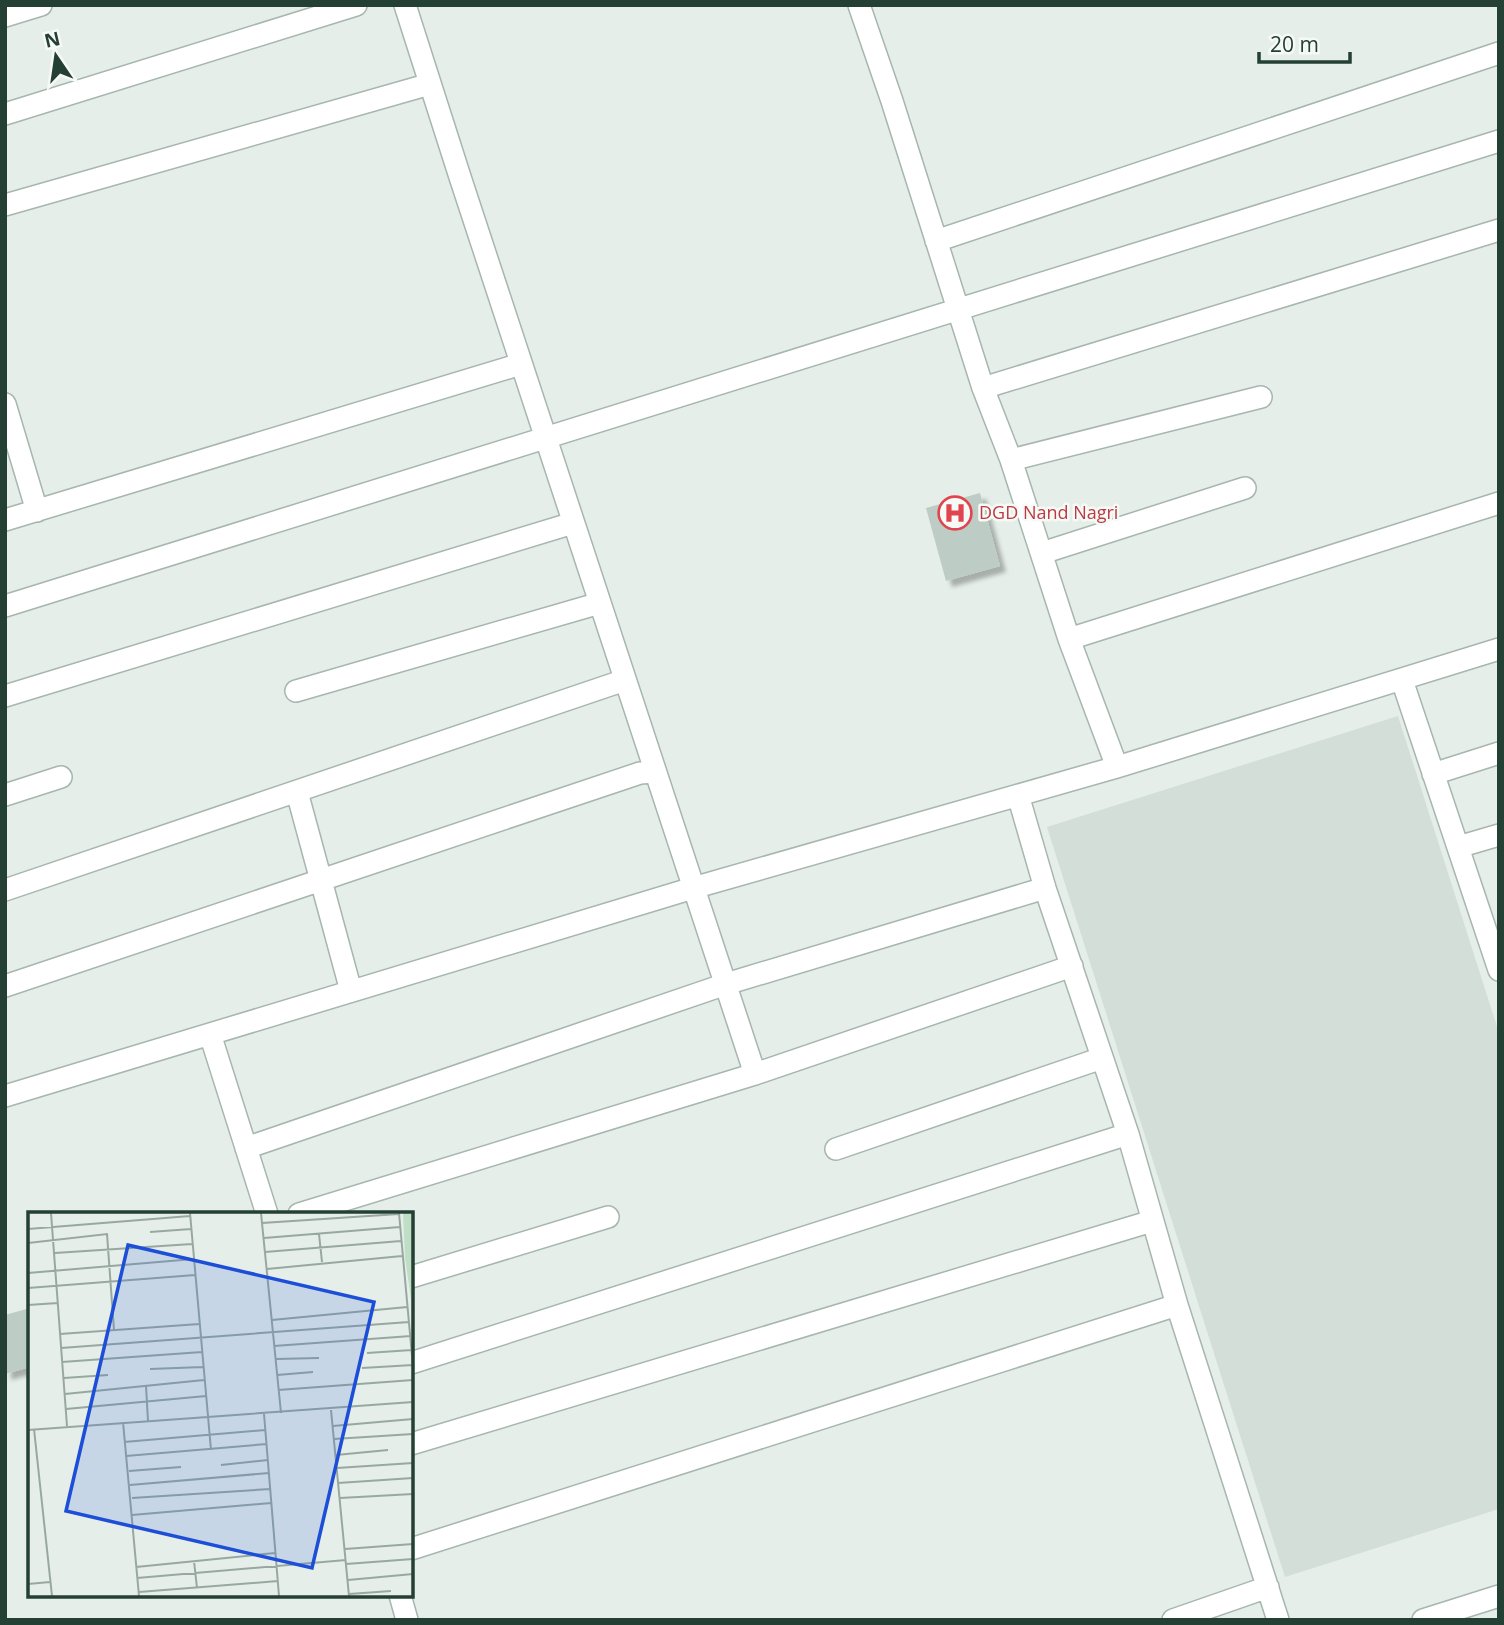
<svg xmlns="http://www.w3.org/2000/svg" width="1504" height="1625" viewBox="0 0 1504 1625" font-family="'Open Sans',sans-serif">
	<defs>
		<filter id="shadow"><feDropShadow dx="6" dy="6" stdDeviation="2" flood-color="#0004"/></filter>
	</defs>
	<rect width="100%" height="100%" fill="#e5eee9"/>
	<path fill="#d3ded8" d="M1398,716L1499,1033V1509L1285,1577L1047,827Z"/>
	<path fill="#bdccc4" filter="url(#shadow)" d="M980,493L1000,566L946,581L926,508Z
		M30,1308V1367L5,1374V1315Z"/>
	<g fill="none" stroke-linecap="round" stroke-linejoin="round">
		<defs>
			<path id="street" d="M405,5L460,177L755,1074
				M859,5L892,101L983,388L1011,460L1069,639L1117,767
				M5,16L41,5
				M5,114L356,5
				M5,205L430,84
				M936,241L1499,53
				M983,388L1499,230
				M5,404L37,511
				M1011,460L1261,397
				M5,520L521,364
				M1042,553L1245,488
				M5,606L1499,141
				M1069,639L1499,503
				M1402,680L1499,970
				M296,691L600,603
				M5,696L573,523
				M1433,774L1499,753
				M297,792L351,991
				M5,795L61,777
				M1018,795L1045,888L1128,1134L1177,1305L1278,1620
				M1458,847L1499,835
				M5,890L625,680
				M5,986L640,773L655,772
				M210,1034L267,1214
				M5,1096L693,888L1117,767L1499,649
				M246,1148L726,984L1045,888
				M836,1149L1102,1058
				M299,1214L755,1074L1072,966
				M411,1277L608,1217
				M411,1363L1128,1134
				M411,1444L1152,1221
				M411,1549L1177,1305
				M400,1595L407,1620
				M1173,1620L1268,1587
				M1423,1620L1499,1596"/>
		</defs>
		<use href="#street" stroke="#a7b6af" stroke-width="24"/>
		<use href="#street" stroke="#fff" stroke-width="21"/>
	</g>
	<defs>
		<symbol id="hospital-ring" viewBox="-11 -11 22 22"><circle r="9.5" fill="#f6faf7" stroke="#e0444e" stroke-width="1.5"/><path d="M-5-5h3v3.5h4V-5h3V5h-3V1.5h-4V5h-3Z" fill="#e0444e"/></symbol>
	</defs>
	<g fill-rule="evenodd">
		<use href="#hospital-ring" x="936" y="494" width="38" height="38"/>
	</g>
	<g text-anchor="middle" stroke-width="5" stroke-linejoin="round" paint-order="stroke">
		<g font-size="18" fill="#be3a42" stroke="#f6faf7" text-anchor="start">
			<text x="979" y="519">DGD Nand Nagri</text>
		</g>
	</g>
	<g transform="translate(28 1212)">
		<rect width="385" height="385" fill="#e5eee9"/>
		<path d="M375,1H385L383,87L377,45Z" fill="#bfdec3"/>
		<path fill="none" stroke="#98a8a1" stroke-width="2" d="M23,1L39,214M162,1L183,238M233,1L253,201M371,1L385,155M234,11L371,2M0,17L162,4M122,20L163,17M291,22L294,50M236,26L372,15M0,31L79,22L86,118M237,40L373,29M27,41L164,32M239,57L374,44M0,61L166,47M0,76L167,63M0,93L30,91M244,108L379,95M32,122L171,112M246,134L383,124M33,136L381,110M339,141L384,138M248,147L291,146M34,150L174,140M334,156L385,153M122,157L175,155M249,163L285,160M36,166L80,163M118,174L120,209M250,178L385,168M37,182L176,168M38,197L178,184M303,198L321,384M236,202L251,384M95,210L111,384M305,214L385,207M6,217L24,384M0,218L385,190M306,227L385,222M96,230L237,218M308,243L360,238M98,244L239,232M193,253L240,248M309,256L385,251M101,259L153,255M310,271L385,266M102,273L241,261M104,286L242,277M312,286L385,282M104,303L243,291M317,337L385,332M166,349L169,376M318,352L385,347M108,355L247,341M109,366L318,348M320,368L385,362M0,372L22,370M111,380L250,369M321,382L363,379"/>
		<path fill="#1d4ed8" fill-opacity="0.15" stroke="#1d4ed8" stroke-width="3.5" d="M100,33L346,90L284,356L38,299Z"/>
		<rect width="385" height="385" fill="none" stroke="#244034" stroke-width="3.5"/>
	</g>
	<rect width="1504" height="1625" fill="none" stroke="#244034" stroke-width="14"/>
	<g transform="translate(56 56) rotate(347)" stroke="#f6faf7" stroke-width="5" paint-order="stroke">
	<path d="M0-5L12 26L0 18L-12 26Z" fill="#244034"/>
	<text y="-10" font-size="19" font-weight="bold" text-anchor="middle" fill="#244034">N</text>
	</g>
	<path d="M1259 52v10h91v-10" fill="none" stroke="#244034" stroke-width="3.5"/>
	<text x="1270" y="52" font-size="21" fill="#244034" stroke="#f6faf7" stroke-width="5" paint-order="stroke">20 m</text>
</svg>
